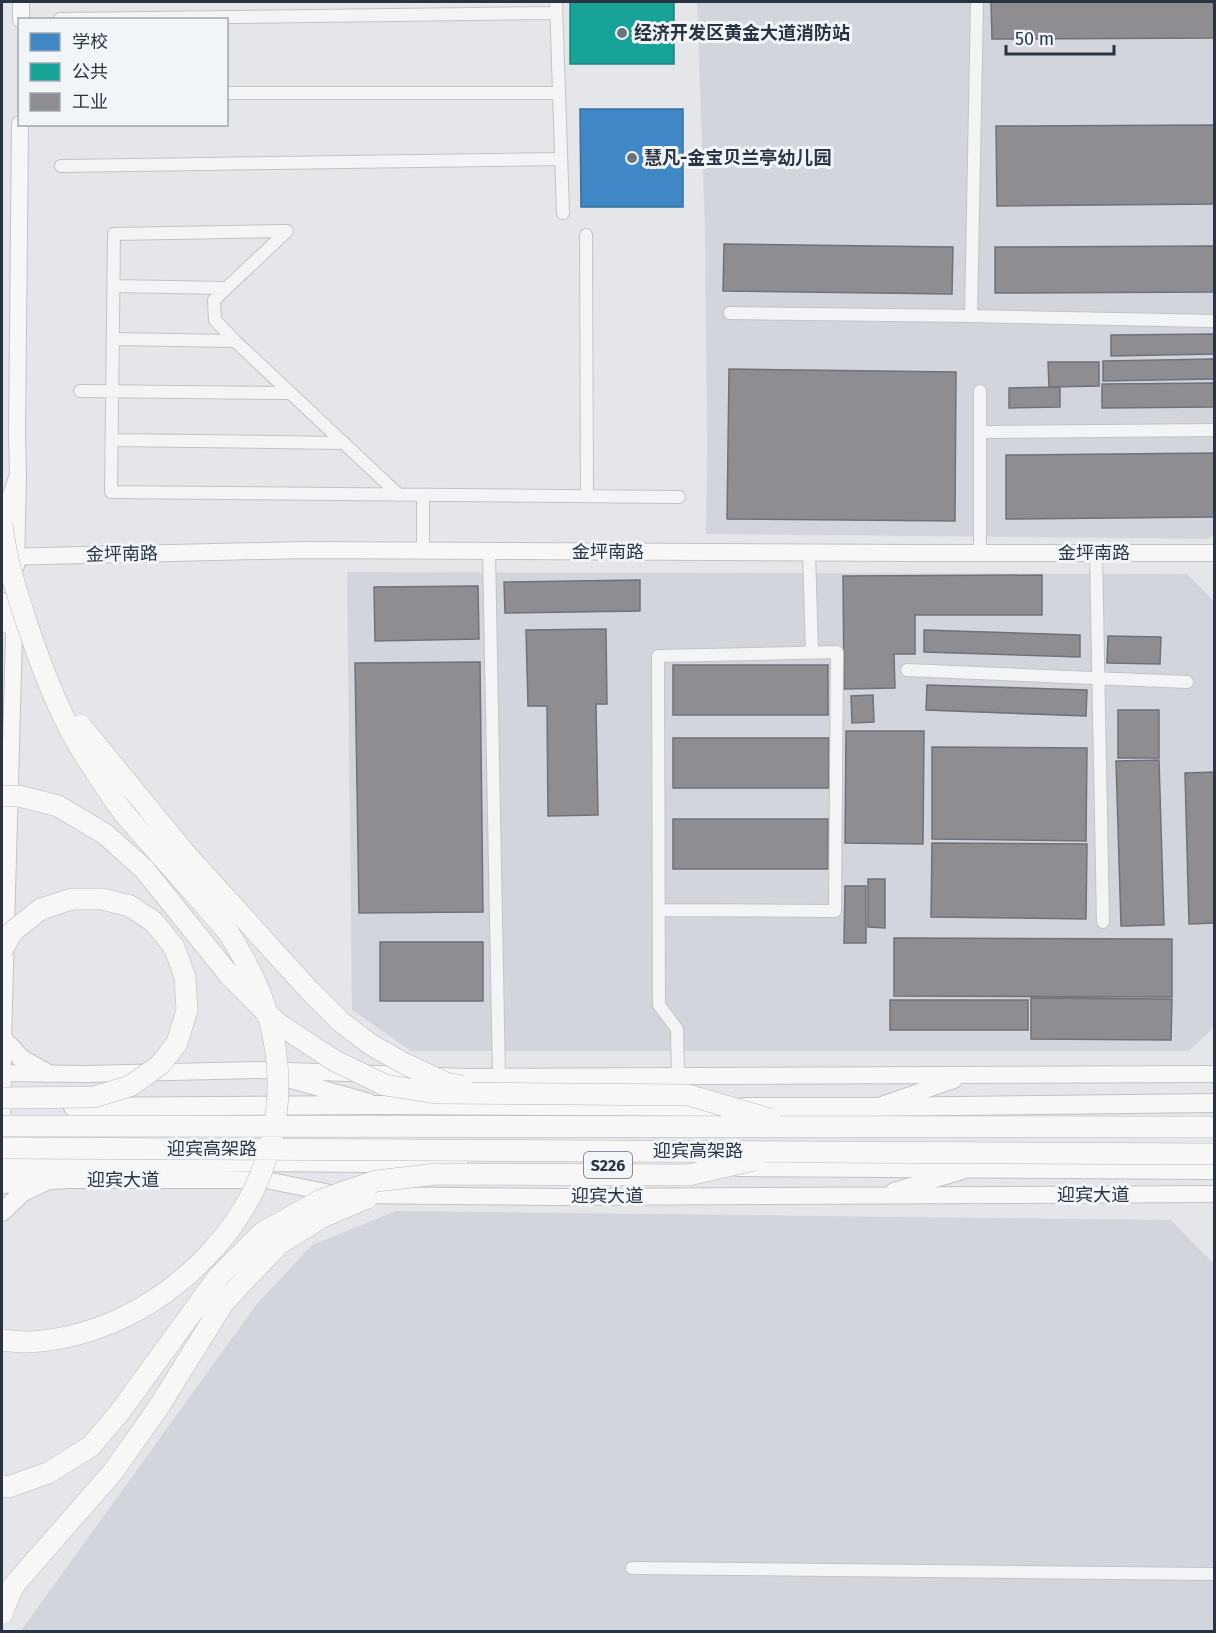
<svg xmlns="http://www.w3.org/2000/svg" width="1216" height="1633" viewBox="0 0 1216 1633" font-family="'Fira Sans','Noto Sans SC',sans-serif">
	<rect width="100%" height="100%" fill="#e4e6e9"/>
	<path fill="#d2d6dc" d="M697,2H1214V535L1207,539L706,534L707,445L705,227Z
		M347,572L1187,574L1214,601V1027L1189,1051H411L352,1010Z
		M396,1211L1171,1220L1214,1264V1631L20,1632L256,1305L312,1245Z"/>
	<path fill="#3f88c5" stroke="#386f9e" stroke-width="1.5" d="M580,109H683V207H581Z"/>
	<path fill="#17a398" stroke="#1c827e" stroke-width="1.5" d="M570,2H674V64H570Z"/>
	<path fill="#8d8d92" stroke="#6f727a" stroke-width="1.5" d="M991,2H1214V38L992,39Z
		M1214,125V204L997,206L996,126Z
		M724,244L953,247L952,294L723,291Z
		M1214,246V292L995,293V247Z
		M1214,334V354L1111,356V335Z
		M1214,359V379L1103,381V361Z
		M1048,362H1099V386L1049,387Z
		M729,369L956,372L955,521L727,519Z
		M1214,383V407L1102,408V384Z
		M1060,387V407L1009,408V388Z
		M1214,453V517L1006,519V455Z
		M1042,575V615H915V654H894L895,688L844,689L843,576Z
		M640,580V611L505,613L504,582Z
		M478,586L479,639L375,641L374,587Z
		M606,629L607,704H596L598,815L548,816L547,706H528L526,630Z
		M924,630L1080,635V657L924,652Z
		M1108,636L1161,637L1160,664L1107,663Z
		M480,662L483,912L359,913L355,663Z
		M673,665H828V715H673Z
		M927,685L1087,690L1086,716L926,710Z
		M873,695L874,722L852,723L851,696Z
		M1118,710H1159V758H1118Z
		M846,731H924L923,844L845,843Z
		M673,738H829V788H673Z
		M932,747L1087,748L1086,841L932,839Z
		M1159,760L1164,925L1121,926L1116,761Z
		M1214,772V923L1189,924L1185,773Z
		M673,819H828V869H673Z
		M932,843L1087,844L1086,919L931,917Z
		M868,879H885V928L868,927Z
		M845,886H866V943H844Z
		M894,938L1172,939V997L894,996Z
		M380,942H483V1001H380Z
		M1031,998L1172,999L1171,1040L1031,1039Z
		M890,1000H1028V1030H890Z"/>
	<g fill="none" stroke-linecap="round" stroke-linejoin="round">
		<defs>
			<path id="street" d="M556,2L563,213
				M60,19L556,13
				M226,93H559
				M61,166L561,159
				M287,231L114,234L111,492L679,497
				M287,231L214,300L215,320L235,341L399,495
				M586,235L587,496
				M114,286L225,288
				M730,313L971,316L1214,321
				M971,316L977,2
				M113,339L235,341
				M80,391L290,393
				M980,391V553
				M980,432L1214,430
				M112,440L344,443
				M423,495V551
				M489,551L499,1077
				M809,553L812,652
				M1096,553L1103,922
				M907,670L1187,682
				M659,910L835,911L837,652L658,656L659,1005L677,1029L678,1076
				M632,1568L1214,1574"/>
			<path id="secondary" d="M21,20V2
				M2,521L18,475L17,434L20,124
				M2,557L303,550L915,553H1214
				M16,566L18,475
				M2,601L9,626
				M2,1073L87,1074L258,1070L468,1077L1214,1074
				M284,1078L369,1102
				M884,1104L954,1080
				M2,1160L3,1040L15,598
				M2,1185L67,1180H266L340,1195L553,1197L1214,1194
				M894,1191L962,1171"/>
			<path id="primary" d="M2,1038L22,1059L47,1073
				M73,1107L379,1105L715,1107
				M742,1107H875L1214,1103
				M738,1167L1214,1170
				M2,1168L271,1162L459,1164
				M2,1212L23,1192L44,1182"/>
		</defs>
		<use href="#street" stroke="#c2c4c7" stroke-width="14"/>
		<use href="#secondary" stroke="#c2c4c7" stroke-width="18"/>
		<use href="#primary" stroke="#bfc3c7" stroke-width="20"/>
		<use href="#street" stroke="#f3f4f6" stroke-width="12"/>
		<use href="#secondary" stroke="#f7f7f7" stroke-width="16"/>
		<use href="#primary" stroke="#f7f7f7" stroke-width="18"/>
		<defs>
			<path id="highway-bridge" d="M2,524C6,559 17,594 28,627C44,674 62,721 89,762C102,781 114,802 129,819C153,847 178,875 203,903C212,914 222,924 230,935C236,944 241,954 246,963C300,1062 285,1176 206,1257C160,1305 96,1339 28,1342C19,1342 10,1341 2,1340
				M81,726L184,852L309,990L341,1022L370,1044L403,1063L446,1083L462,1086
				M2,796H19L58,806L105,834L144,869L230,976L277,1023L335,1061L385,1085L436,1093L688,1095L770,1119
				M2,950L13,931L41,909L72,899H102L130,906L154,922L174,947L185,977L187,1010L177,1043L160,1065L130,1086L94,1097L2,1098
				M2,1126L1214,1127
				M2,1148L1214,1154
				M2,1486L8,1487L48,1473L91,1446L119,1413L218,1277L262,1233L321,1200L376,1181L437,1174L688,1175L754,1160
				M2,1613L14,1585L112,1473L158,1408L224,1302L279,1244L322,1217L367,1198"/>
		</defs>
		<use href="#highway-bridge" stroke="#b6b9be" stroke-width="22" stroke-linecap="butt"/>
		<use href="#highway-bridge" stroke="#f7f7f7" stroke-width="21"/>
	</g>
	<g fill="#6a727d" stroke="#f1f5f8" stroke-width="2">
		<circle cx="622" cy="33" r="6"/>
		<circle cx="632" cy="158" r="6"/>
	</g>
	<g text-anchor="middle" stroke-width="6" stroke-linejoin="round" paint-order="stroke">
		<rect fill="#f1f5f8" stroke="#656e79" stroke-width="1.5" x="584" y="1152" width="48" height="26" rx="4.5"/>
		<g font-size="16" font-weight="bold" fill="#293443">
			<text x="608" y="1171">S226</text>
		</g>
		<g font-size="18" font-weight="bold" fill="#293443" stroke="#f1f5f8" text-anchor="start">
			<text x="634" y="39">经济开发区黄金大道消防站</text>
			<text x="644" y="164">慧凡-金宝贝兰亭幼儿园</text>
		</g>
		<g font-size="18" fill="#293443" stroke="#f1f5f8">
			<text x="608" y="558">金坪南路</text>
			<text x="1094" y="559">金坪南路</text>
			<text transform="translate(122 554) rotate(-1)" y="6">金坪南路</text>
			<text x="212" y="1155">迎宾高架路</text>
			<text x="698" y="1157">迎宾高架路</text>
			<text x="123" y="1186">迎宾大道</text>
			<text x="1093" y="1201">迎宾大道</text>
			<text x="607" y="1202">迎宾大道</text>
		</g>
	</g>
	<rect width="1216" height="1633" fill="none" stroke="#293443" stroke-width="6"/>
	<rect x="18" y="18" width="210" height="108" fill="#f1f5f8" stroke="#a1a8b0" stroke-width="1.5"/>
	<rect x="30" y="33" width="30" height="18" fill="#3f88c5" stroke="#a1a8b0" stroke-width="1.5"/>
	<text x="72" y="48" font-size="18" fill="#293443">学校</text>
	<rect x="30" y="63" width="30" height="18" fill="#17a398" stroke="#a1a8b0" stroke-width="1.5"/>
	<text x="72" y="78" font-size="18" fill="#293443">公共</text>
	<rect x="30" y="93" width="30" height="18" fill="#8d8d92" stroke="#a1a8b0" stroke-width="1.5"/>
	<text x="72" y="108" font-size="18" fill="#293443">工业</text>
	<path d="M1006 45v9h108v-9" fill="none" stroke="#293443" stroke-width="3"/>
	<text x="1015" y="45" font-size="18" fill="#293443" stroke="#f1f5f8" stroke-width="4.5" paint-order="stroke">50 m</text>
</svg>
